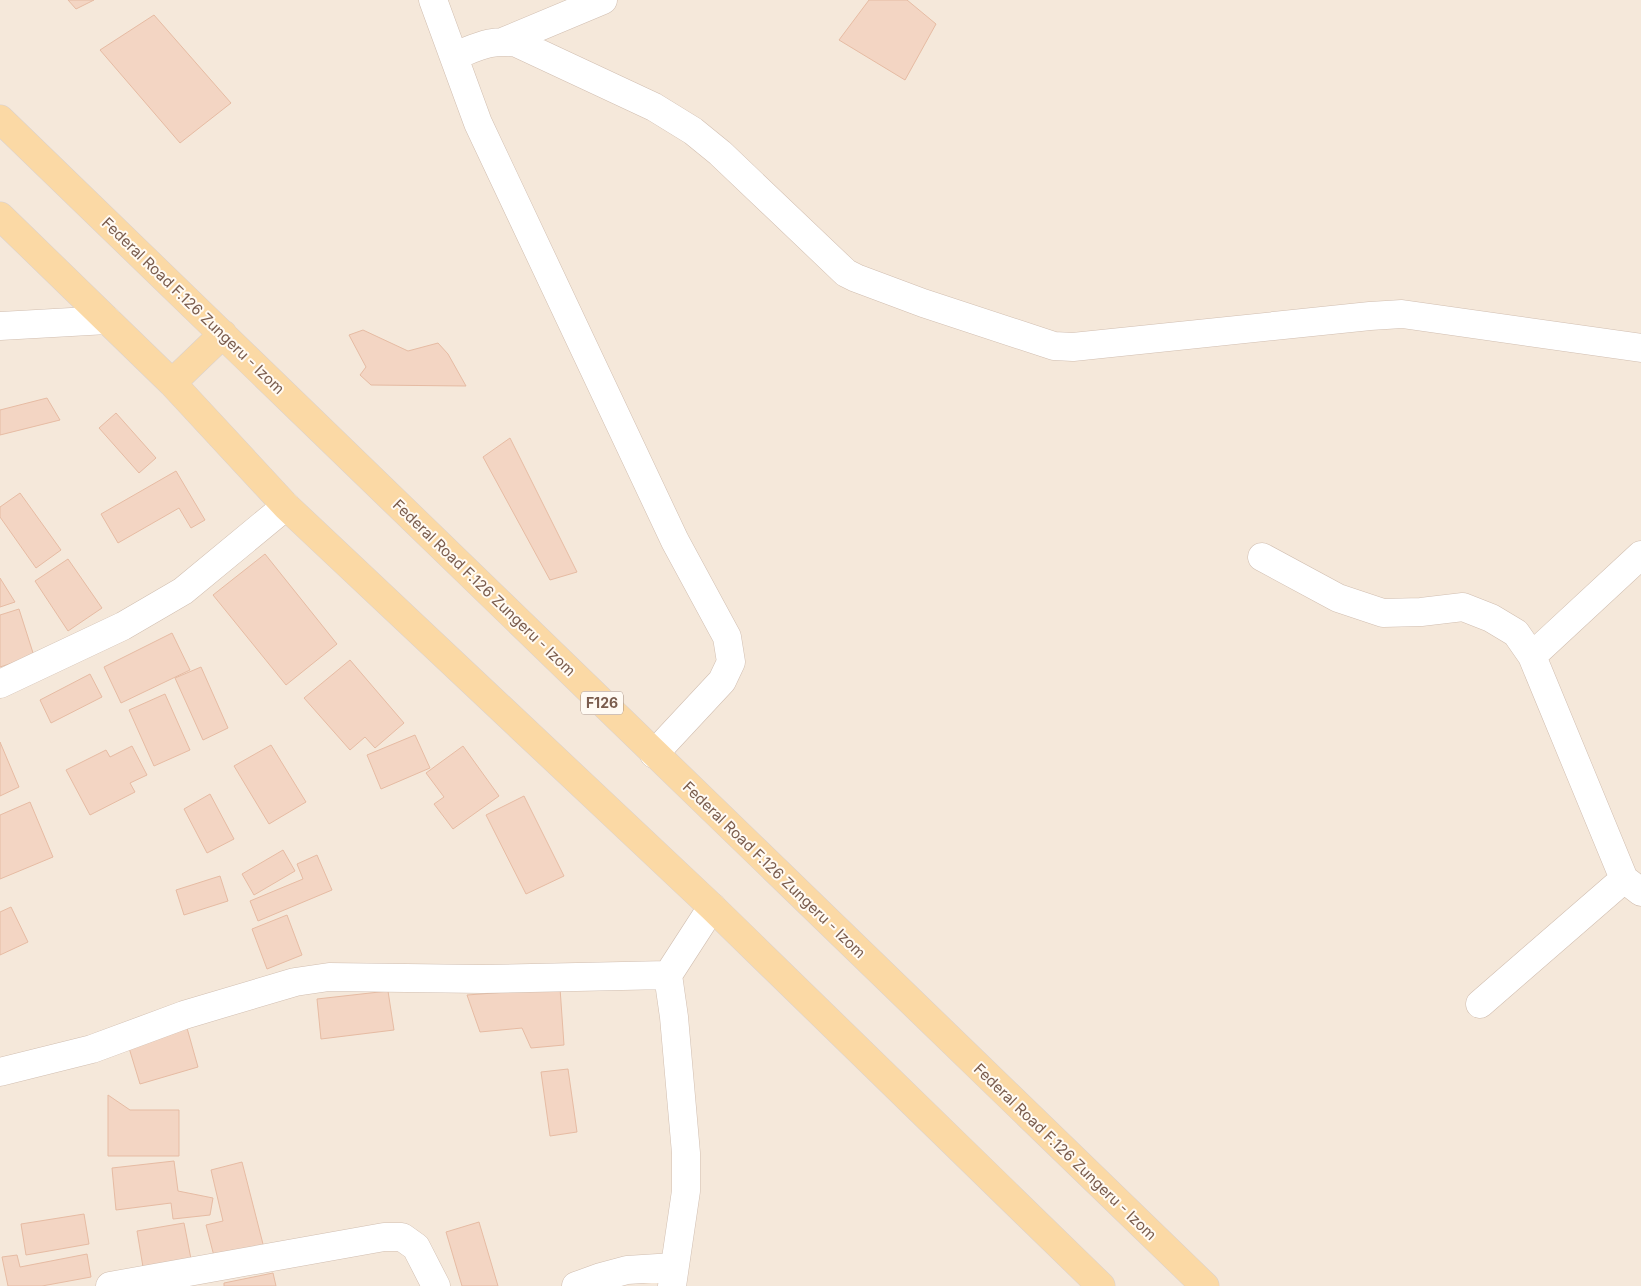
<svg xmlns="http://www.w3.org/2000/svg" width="1641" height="1286" viewBox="0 0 1641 1286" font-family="Inter,sans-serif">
	<rect width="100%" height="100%" fill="#fdf6ec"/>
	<path fill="#f5e8da" d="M0,0H1641V1286H0Z"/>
	<path fill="#f3d5c3" stroke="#e6bba3" d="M68,0H94L76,9Z
		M869,0H907L936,24L905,80L839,40Z
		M154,15L231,103L180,143L100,50Z
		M363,330L408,351L438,343L448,354L466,386L371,385L360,375L366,367L349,335Z
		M47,398L60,420L0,435V410Z
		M116,413L156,458L139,473L99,428Z
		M510,438L577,572L550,580L483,457Z
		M176,471L205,520L191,528L179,508L118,543L101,514Z
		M20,493L61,550L36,568L0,517V507Z
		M265,554L337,644L286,685L213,595Z
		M68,559L102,608L68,631L35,581Z
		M0,578L15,602L0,607Z
		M19,609L34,656L0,667V615Z
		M172,633L190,670L121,703L104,667Z
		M350,660L404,723L375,748L365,737L350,750L304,698Z
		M201,667L228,728L203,740L175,678Z
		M90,674L102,697L51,723L40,700Z
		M165,694L190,750L154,766L129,710Z
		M415,735L430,768L381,789L367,755Z
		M0,742L19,787L0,796Z
		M271,745L306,802L269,824L234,766Z
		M132,746L147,775L130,783L135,792L90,815L66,770L106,750L110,757Z
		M463,746L499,796L453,829L434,804L444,797L426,773Z
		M210,794L234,839L207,853L184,809Z
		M524,796L564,876L526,894L486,815Z
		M30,802L53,857L0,879V815Z
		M283,850L295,871L254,895L242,874Z
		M317,855L332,890L258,921L250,901L303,879L297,864Z
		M220,876L228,901L184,915L176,890Z
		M11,907L28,942L0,955V912Z
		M287,915L302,955L267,969L252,929Z
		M560,988L564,1045L531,1048L522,1028L480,1032L467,995Z
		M388,991L394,1030L321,1039L317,999Z
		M185,1021L198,1067L140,1084L126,1038Z
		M568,1069L577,1132L550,1136L541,1072Z
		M108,1095L130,1110H179V1156H108Z
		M174,1161L178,1191L213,1198L210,1215L173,1219L171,1203L116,1210L112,1168Z
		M242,1162L264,1248L215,1260L206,1225L223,1221L211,1170Z
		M84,1214L89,1244L26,1255L21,1224Z
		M479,1222L498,1286H462L446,1232Z
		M184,1223L191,1259L143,1267L137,1231Z
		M87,1254L91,1277L42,1286H8L2,1257L17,1255L20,1267Z
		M273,1273L276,1286H224V1283Z"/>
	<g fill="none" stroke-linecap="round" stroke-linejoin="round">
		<defs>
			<path id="street" d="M433,0L478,123L675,541L727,637L731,662L722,681L654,754
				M505,41L603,0
				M454,56C478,47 490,39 517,43L654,107L693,131L720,153L846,273L856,278L923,303L1054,346L1073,347L1370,316L1402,314L1641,348
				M0,326L107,320
				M1262,557L1338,598L1383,613L1421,612L1463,607L1491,618L1516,633L1532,656L1624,879
				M1532,656L1641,555
				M0,684L123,626L183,591L286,506
				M1480,1004L1624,879L1641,892
				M0,1072L92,1049L184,1015L295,982L329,977L483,979L668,975
				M110,1286L384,1237H402L416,1247L436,1286
				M576,1286L601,1277L627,1270L674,1267
				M672,1286L686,1191V1153L674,1017L668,975L712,907"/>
			<path id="primary" d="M0,119L1205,1286
				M0,216L172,383L286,506L712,907L1101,1286
				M172,383L223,334"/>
		</defs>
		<use href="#street" stroke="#d1beb0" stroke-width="29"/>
		<use href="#primary" stroke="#dad1cd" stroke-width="29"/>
		<use href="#street" stroke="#fff" stroke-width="28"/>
		<use href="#primary" stroke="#fbd9a5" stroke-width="28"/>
	</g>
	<g text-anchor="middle" stroke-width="4" stroke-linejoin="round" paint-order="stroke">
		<rect fill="#fffaf3" stroke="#a28b7f" stroke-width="1" x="581" y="691.5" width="42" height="23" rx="4"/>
		<g font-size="14" font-weight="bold" fill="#7a5c4d">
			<text x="602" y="708">F126</text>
		</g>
		<g font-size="15" fill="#7a5c4d" stroke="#fffaf3">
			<text transform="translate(193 306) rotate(44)" y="5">Federal Road F.126 Zungeru - Izom</text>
			<text transform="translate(484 588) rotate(44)" y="5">Federal Road F.126 Zungeru - Izom</text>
			<text transform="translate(774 870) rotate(44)" y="5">Federal Road F.126 Zungeru - Izom</text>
			<text transform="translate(1065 1152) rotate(44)" y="5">Federal Road F.126 Zungeru - Izom</text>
		</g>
	</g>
</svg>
